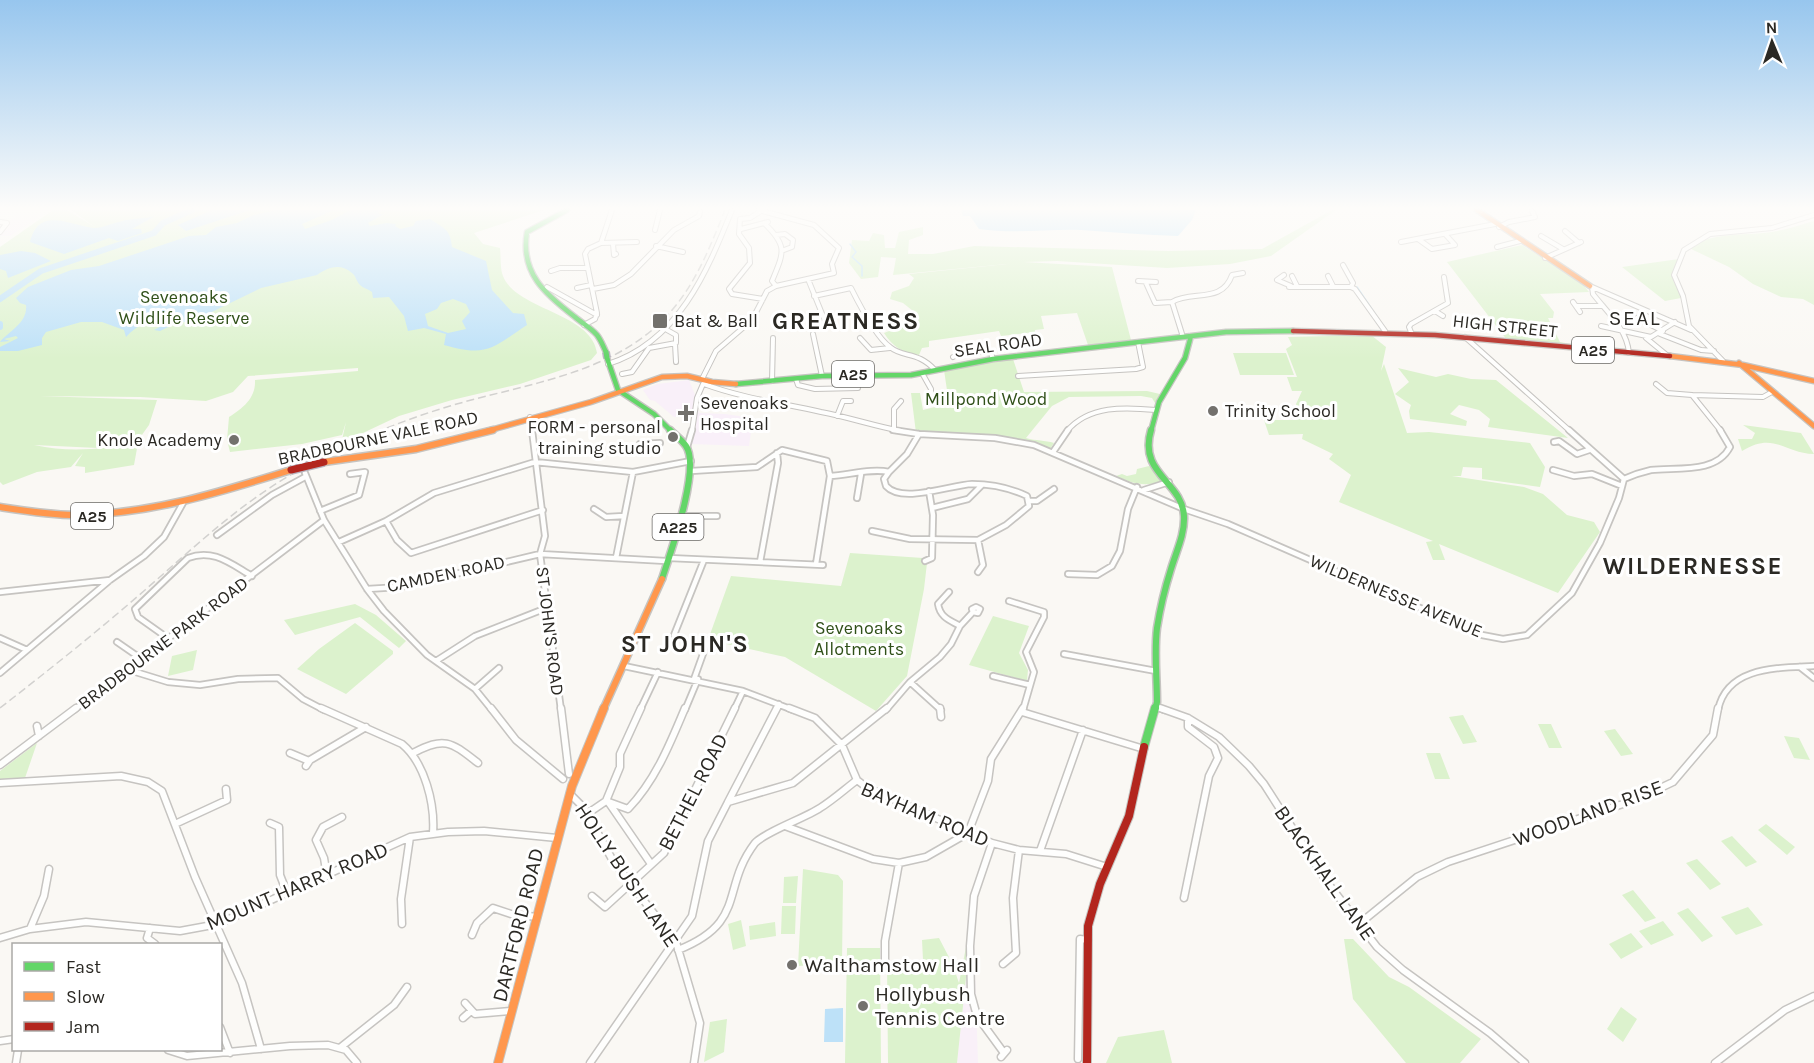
<svg xmlns="http://www.w3.org/2000/svg" width="1814" height="1063" viewBox="0 0 1814 1063" font-family="Karla,sans-serif">
	<rect width="100%" height="100%" fill="#faf8f4"/>
	<path fill="#f9f0f8" d="M0,210H51L10,236H0L14,215H0Z
		M973,911L978,1063H957Z"/>
	<path fill="#f9f0f9" d="M689,380L695,395L699,413L725,414L753,418L749,446L690,444L697,417H674L655,401L650,400L643,390L657,384Z"/>
	<path fill="#dcf2cd" d="M53,210H67L95,227L71,210H544L474,233L483,244L500,248C501,257 500,269 503,276C516,310 592,313 597,353L591,360L520,384L452,400L399,416L348,440H342L346,422L342,435L302,444L230,452L227,440L229,417C243,408 256,398 255,380L358,371V368L248,376L233,392L206,401L140,397L40,396L157,400L149,425L139,439L98,448L34,445C71,453 101,449 138,443L134,465L85,473V467L75,466L83,453L71,467L37,472L3,485L0,482V247Z
		M1332,210H1336L1271,256L1230,264L1167,268L1057,261L1024,262L1112,267L1131,340L1088,345L1077,313L1041,316L1044,329L1035,330V332L1001,336L999,331L929,341V347L922,348L919,355C902,353 893,347 884,333L912,322L913,311L903,303L890,299L892,292L909,286L914,278L909,274L1017,263L893,275L896,258L881,257L878,277L861,279L849,263L852,240L869,241L873,233L884,235L885,248H895L899,232L923,227V235L909,240L908,254H933L974,246L1168,251L1262,249Z
		M1814,221V305L1803,299L1781,297L1753,284L1729,267L1689,248C1716,230 1747,237 1777,231C1790,229 1802,224 1814,221Z
		M1522,245L1581,282L1589,292L1540,294L1554,312L1553,318H1548L1560,342L1571,344L1507,340L1447,262Z
		M1679,259L1672,274L1681,295V298L1665,301L1622,267Z
		M1371,335L1386,347L1381,371L1384,364L1407,433L1429,432L1530,443L1545,467L1540,487L1482,479V468L1463,467L1461,476H1452L1524,487L1543,494L1567,515L1594,522L1600,532L1558,593L1439,544L1445,560H1433L1426,542L1433,541L1339,502L1351,475L1329,459L1333,454L1302,439L1303,434L1269,435L1264,420H1297L1291,418L1292,416L1300,415L1296,404L1302,391H1292L1287,377H1297L1286,349L1292,345L1288,337Z
		M1233,353H1286L1294,375H1240Z
		M1013,359L1024,392L1147,391L1160,394L1155,403L1152,398L1141,396L1069,397L1052,406L1026,438C1036,441 1045,440 1054,443L1050,449L1030,443L916,433L911,393H920L923,410L943,405L948,397L944,370Z
		M1398,368L1436,377L1448,374L1471,379L1496,380L1568,438L1488,427L1490,419L1479,410L1459,405L1450,414L1467,421L1466,426L1410,419L1409,411L1411,405L1395,394L1409,382Z
		M1743,425L1801,433L1814,454C1784,453 1774,431 1742,451L1738,439H1752L1755,433Z
		M1149,466L1160,477V482C1143,487 1132,483 1116,476L1122,474L1127,476L1136,474L1137,469Z
		M850,553L923,558L927,563L924,589L907,676L876,711L785,657L708,640L731,576L841,586Z
		M355,604L376,615L406,641L399,648L360,617L295,635L284,620Z
		M993,616L1029,626L1019,653L1028,670L1027,681L969,665Z
		M355,623L393,651V654L346,694L297,669L319,649Z
		M197,650L193,670L168,676L172,656Z
		M1463,715L1477,742L1463,744L1449,717Z
		M1538,724H1551L1562,748H1549Z
		M1615,729L1633,754L1621,756L1604,731Z
		M1784,736L1799,738L1810,760L1794,758Z
		M37,743L25,778L0,780V771Z
		M1426,753H1440L1450,779H1435Z
		M1766,824L1795,847L1787,855L1758,830Z
		M1732,836L1757,862L1746,867L1721,841Z
		M1697,859L1721,884L1710,890L1686,863Z
		M803,869L838,875L843,881L842,963L798,966Z
		M798,876L796,903H783L784,877Z
		M1633,890L1656,918L1645,922L1622,895Z
		M782,906H796L795,934H781Z
		M1748,907L1763,925L1736,935L1721,917Z
		M1688,908L1713,936L1702,942L1677,913Z
		M973,911L957,1063H888L887,962L923,960L922,940L939,938L952,963L959,983Z
		M741,920L746,946L733,950L728,924Z
		M1663,921L1674,935L1651,945L1639,931Z
		M775,922L776,936L750,940L749,926Z
		M1631,933L1643,947L1621,959L1609,944Z
		M1344,939H1353L1389,977L1409,987L1481,1039L1460,1063H1406L1353,999Z
		M847,948H880L881,1063H845Z
		M1621,1007L1637,1019L1623,1042L1607,1029Z
		M727,1019L724,1052L704,1062L710,1022Z
		M1164,1030L1172,1063H1106L1118,1037Z"/>
	<path fill="#bde1f8" fill-rule="evenodd" d="M212,210H250L186,231L178,225Z
		M275,210H334L302,224L305,229L332,220L350,210H382L378,214H384L368,223L370,226L387,223L396,224L395,226L400,229L413,226L416,221L430,219C445,229 450,229 452,247L486,261L492,290L513,313L524,314L527,325C491,349 487,357 444,345L446,334L424,328L408,331L404,316L389,297L373,298L372,292C368,289 363,288 360,285C356,281 356,276 352,273C341,263 328,267 317,275L261,288L191,322H179L160,331L154,330L174,319L172,315C155,316 138,324 126,337L124,330L102,322H81L46,332L42,338V345L18,351H0V347L18,338L16,336L4,339L10,341L0,342C9,331 28,323 26,305L20,303L16,298L28,287L71,270L99,266L189,236L206,235L216,227L237,223L251,216ZM453,299L466,304L470,312L462,321L466,329L448,333L428,326L425,314L437,309L441,303Z
		M961,210H1196L1192,220L1178,236C1146,235 1113,232 1081,230C1047,229 1013,234 979,229L970,216H963Z
		M155,216L132,229H141L142,233L118,241L109,238L64,254L30,242C39,205 71,226 94,228C103,228 113,223 122,221C133,218 144,219 155,216Z
		M21,251L35,253L51,261L8,278L6,271L0,269V255Z
		M843,1008V1042H824L825,1009Z"/>
	<g fill="none" stroke-linecap="round" stroke-linejoin="round">
		<path stroke="#bde1f8" stroke-width="1.5" d="M850,244L856,252L852,257L862,266V276
			M1357,287L1386,330"/>
		<path stroke="#bde1f8" stroke-width="6" d="M0,299L41,271L154,233L163,223L192,210
			M0,324V327"/>
		<defs>
			<path id="street-far2" d="M761,211L750,218L740,219L739,234L749,248L750,263L729,289L732,294L763,299
				M0,222L7,223L0,232
				M764,223C788,246 784,252 772,281L776,286
				M1499,227L1509,222L1535,217L1532,211
				M741,229L768,222
				M655,230L660,210
				M1565,231L1579,243
				M776,235L785,234L793,240L792,247L784,250
				M1541,236L1563,249
				M1418,239L1432,249L1455,245L1445,234
				M1401,242L1495,224
				M601,243L637,242
				M613,244L614,255L616,254
				M656,246L683,252
				M1497,247L1520,241
				M1545,258L1581,242
				M1343,265L1353,283L1351,287L1355,289L1385,331
				M551,271L560,268H588
				M1284,275L1277,280L1291,286
				M1292,276L1297,286
				M1328,276L1333,286
				M808,279L827,326
				M1138,281L1156,282
				M1146,283L1155,303L1172,302L1183,337
				M1590,286L1691,330
				M547,287L597,315
				M1289,287H1351
				M1592,287L1593,294C1607,312 1627,329 1629,353
				M577,288L591,285
				M593,289L614,285L631,274L674,230L699,216L700,212
				M814,296L851,288C859,304 876,337 890,347C903,358 918,351 935,370
				M1172,302C1192,290 1222,304 1232,275L1243,273
				M1573,302L1580,312
				M1576,306H1603
				M1435,311L1443,316
				M1637,318L1663,331
				M584,325L595,319L597,313L585,254L588,249L601,243L612,210
				M1601,326L1651,337L1675,322
				M1411,332L1409,327L1411,324L1448,303L1444,277
				M813,334L822,376
				M1660,334L1701,350L1714,351
				M1465,337L1570,431
				M860,338L871,350L890,348
				M1646,338L1668,356
				M675,344L676,362
				M953,357C965,350 977,350 991,353L993,359
				M1723,361L1689,326L1683,296L1674,275L1684,250L1710,234L1772,228L1814,215
				M608,364C678,342 707,272 732,210
				M922,373L931,389V397
				M622,374L632,372L649,348L676,343V335L667,330
				M1018,376L1136,369L1143,367L1138,342
				M702,379L716,351L752,320L767,291L776,286L834,273L832,264L839,248L814,225L759,210
				M796,379L798,385L815,389L858,388
				M705,380L704,384C742,398 781,403 821,412C848,417 874,426 901,431
				M772,381L773,338
				M1656,384L1667,393L1692,395
				M837,416L843,401H851
				M530,417L532,431
				M894,429V409L901,401
				M692,431L697,398L703,384
				M1067,431C1089,405 1125,407 1156,410
				M1721,431L1692,395L1763,397L1772,392"/>
			<path id="street-far1" d="M532,430L545,536L540,554L561,710
				M893,430L919,434L995,438L1034,445L1184,509L1228,524L1482,635L1503,639L1527,635L1572,593L1600,543L1619,498L1624,479
				M1569,430L1624,479
				M1554,442L1559,441L1577,454L1589,450
				M640,444L660,443
				M687,447L692,430
				M1053,452L1068,430
				M1553,470L1574,476L1592,474L1622,486
				M691,471L757,467L782,450L827,461L830,476L816,564
				M305,473L324,520L367,589L384,611L427,655L475,689L492,710
				M830,476C849,475 872,468 889,472L907,454L919,434
				M1624,479C1633,475 1642,472 1651,470C1677,467 1716,474 1730,447L1720,430
				M1144,490L1169,482
				M857,498L861,474
				M1030,501H1037L1054,489
				M932,508L968,499L982,485
				M594,509L606,517L624,516
				M320,511L359,495L365,472L350,474
				M681,516H717
				M386,521L434,493L535,462L633,472L691,461
				M872,531L910,539L978,540L1006,525L1029,506L1027,496C1010,488 992,484 972,484C950,485 902,504 886,486L884,479L889,472
				M217,535L272,495L305,477
				M978,540L983,565L978,572
				M339,542L386,521L397,540L411,553L543,510
				M616,558L633,472
				M669,558L823,565
				M925,561L932,558L933,515L929,491
				M760,562L778,463L777,453
				M1068,574L1097,575L1112,566L1120,551L1128,509L1137,487
				M367,589L400,587L540,554L666,561
				M0,592L110,580
				M949,592L938,604C940,617 949,620 960,626
				M1009,601L1044,612V617L1026,652L1034,672L1023,710
				M976,607L980,609L978,613L973,612L972,609Z
				M674,635L704,560
				M0,638L27,650
				M169,639L138,617L135,609L188,558C213,548 231,564 252,576
				M117,642L143,660
				M1064,654L1156,671
				M436,661L475,636L549,607
				M624,666L743,691L793,710
				M1800,667L1814,678
				M129,670L168,682L200,685L238,679L278,678L303,699L324,710
				M0,673L110,580L144,556L164,537L183,503
				M993,676L1030,685
				M694,679L708,640
				M910,682L941,710
				M475,689L499,668
				M1156,707L1164,710
				M74,710L324,520
				M640,710L658,672
				M685,710L698,679
				M734,710L743,691
				M776,710L779,704
				M886,710L910,682L940,657L951,644L960,626L973,612
				M1718,710C1727,666 1778,668 1814,666"/>
			<path id="street" d="M321,708L402,744C425,763 435,804 433,833
				M491,708L516,740L563,779
				M561,708L569,774
				M789,708L815,718L842,745L857,780
				M940,708L941,717
				M1160,708L1188,718L1219,737L1249,766L1264,784L1327,882L1377,947L1403,970L1490,1033L1525,1063
				M1022,712L1144,749
				M37,726L39,736
				M290,753L309,761
				M413,753C445,736 451,742 478,763
				M0,765L76,708
				M306,766L310,760L366,727
				M857,780L866,787L992,843L1019,850L1066,854L1104,866
				M0,783L121,776L148,782L162,791L195,877L242,983L261,1049
				M570,794L584,808L613,861L676,942L700,1023L694,1063
				M606,801L620,767V754L641,708
				M728,802L777,708
				M609,803L651,864
				M587,814L606,801L628,809C655,781 670,744 685,708
				M270,823L279,827L280,875L287,893
				M175,824L227,800L226,789
				M785,826L873,859L899,863L926,857L968,833L988,781L991,759L1023,708
				M992,843L974,896L970,946L971,994L977,1016L1004,1053
				M1040,851L1083,730
				M327,876L324,858L316,840L323,827L342,817
				M592,896L605,907L664,853L735,708
				M1184,898L1209,776L1218,758L1214,747L1188,727V718
				M402,924L401,899L410,837
				M1359,924L1417,877L1448,862L1635,800L1673,782L1713,735L1718,708
				M150,928L147,938L155,944
				M30,929L44,896L49,869
				M472,935L477,923L493,908L511,914L537,917
				M0,938L30,929L86,922L180,931L218,924L410,837L448,832L484,831L557,838
				M678,950C748,922 720,889 755,843C765,832 805,818 820,808C833,800 845,789 857,780
				M885,961V941L899,863
				M1003,964L1016,953L1013,898L1019,850
				M465,1003L475,1014L511,1011
				M463,1018L471,1011
				M220,1027L230,1053
				M0,1041L14,1039
				M341,1047L394,1005L407,987
				M168,1050L187,1056L290,1046L328,1045L346,1050L357,1063
				M1001,1057L1007,1050
				M1078,1059L1080,939L1088,940
				M16,1063L18,1050
				M590,1063L692,916L708,841L728,802L793,783L887,708
				M1715,1063L1785,1010L1814,996"/>
			<path id="fast-far2" d="M567,210L527,232C520,273 545,294 575,317C582,323 591,328 597,335C601,340 603,346 606,352
				M607,358L618,390L654,414L671,431
				M736,384L822,376L911,375L993,359L1226,332L1293,331
				M1151,431L1159,402L1185,358L1191,336"/>
			<path id="fast-far1" d="M1151,430C1138,474 1182,481 1184,516C1185,534 1176,552 1171,569C1165,588 1160,609 1157,628C1154,652 1157,678 1157,702L1155,710
				M662,579C670,554 701,468 686,446C682,440 675,435 670,430"/>
			<path id="fast" d="M1144,747L1155,708"/>
			<path id="slow-far2" d="M1477,210L1590,286
				M1670,356L1743,365L1814,381
				M1739,363L1814,426
				M487,431L591,402L662,377L687,376L712,382L736,384"/>
			<path id="slow-far1" d="M324,462L416,449L493,430
				M0,507C26,511 51,515 77,515C151,514 221,492 291,470
				M603,710L662,579"/>
			<path id="slow" d="M498,1063L572,786L604,708"/>
			<path id="jam-far1" d="M1293,331L1435,335L1670,356"/>
			<path id="jam" d="M1087,1063L1088,926L1100,884L1129,816L1144,747"/>
		</defs>
		<use href="#street-far2" stroke="#c6c4c1" stroke-width="6"/>
		<use href="#street-far1" stroke="#c6c4c1" stroke-width="8"/>
		<use href="#street" stroke="#c6c4c1" stroke-width="9"/>
		<use href="#fast-far2" stroke="#c6c4c1" stroke-width="7"/>
		<use href="#fast-far1" stroke="#c6c4c1" stroke-width="9"/>
		<use href="#fast" stroke="#c6c4c1" stroke-width="10"/>
		<use href="#slow-far2" stroke="#c6c4c1" stroke-width="7"/>
		<use href="#slow-far1" stroke="#c6c4c1" stroke-width="9"/>
		<use href="#slow" stroke="#c6c4c1" stroke-width="10"/>
		<use href="#jam-far1" stroke="#c6c4c1" stroke-width="7"/>
		<use href="#jam" stroke="#c6c4c1" stroke-width="10"/>
		<use href="#street-far2" stroke="#fefefd" stroke-width="4"/>
		<use href="#street-far1" stroke="#fefefd" stroke-width="4.5"/>
		<use href="#street" stroke="#fefefd" stroke-width="6"/>
		<use href="#fast-far2" stroke="#63d668" stroke-width="4.5"/>
		<use href="#fast-far1" stroke="#63d668" stroke-width="6"/>
		<use href="#fast" stroke="#63d668" stroke-width="8"/>
		<use href="#slow-far2" stroke="#ff974d" stroke-width="4.5"/>
		<use href="#slow-far1" stroke="#ff974d" stroke-width="6"/>
		<use href="#slow" stroke="#ff974d" stroke-width="8"/>
		<use href="#jam-far1" stroke="#b3261e" stroke-width="4.5"/>
		<use href="#jam" stroke="#b3261e" stroke-width="8"/>
		<path stroke="#d2d1cf" stroke-width="1.5" stroke-dasharray="8 4" stroke-linecap="butt" d="M0,708C49,670 98,631 145,590C191,550 235,508 287,477C338,447 393,423 450,406C520,385 604,376 660,323C693,291 708,252 725,210"/>
		<defs>
			<path id="fast-bridge" d="M606,352L607,358"/>
			<path id="jam-bridge" d="M291,470L324,462"/>
		</defs>
		<use href="#fast-bridge" stroke="#b8b4bf" stroke-width="8" stroke-linecap="butt"/>
		<use href="#jam-bridge" stroke="#b8b4bf" stroke-width="10" stroke-linecap="butt"/>
		<use href="#fast-bridge" stroke="#63d668" stroke-width="5"/>
		<use href="#jam-bridge" stroke="#b3261e" stroke-width="7"/>
	</g>
	<linearGradient id="sky" x2="0" y2="1"><stop stop-color="#97c6ee"/><stop offset="0.58" stop-color="#fdfcfa"/><stop offset="1" stop-color="#fdfcfa" stop-opacity="0"/></linearGradient>
	<rect width="1814" height="359" fill="url(#sky)"/>
	<g fill="#73716d" stroke="#fff" stroke-width="2">
		<rect x="652" y="313" width="16" height="16" rx="3"/>
		<circle cx="1213" cy="411" r="6"/>
		<path d="M683 404h6v6h6v6h-6v6h-6v-6h-6v-6h6z"/>
		<circle cx="673" cy="437" r="6"/>
		<circle cx="234" cy="440" r="6"/>
		<circle cx="792" cy="965" r="6"/>
		<circle cx="863" cy="1006" r="6"/>
	</g>
	<g text-anchor="middle" stroke-width="6" stroke-linejoin="round" paint-order="stroke">
		<g fill="#fff" stroke="#6b6966" stroke-width="1.5">
			<rect x="1572" y="337" width="42" height="26" rx="4.5"/>
			<rect x="832" y="361" width="42" height="26" rx="4.5"/>
			<rect x="71" y="503" width="42" height="26" rx="4.5"/>
			<rect x="652.5" y="514" width="51" height="26" rx="4.5"/>
		</g>
		<g font-size="16" font-weight="bold" fill="#2b2924">
			<text x="1593" y="356">A25</text>
			<text x="853" y="380">A25</text>
			<text x="92" y="522">A25</text>
			<text x="678" y="533">A225</text>
		</g>
		<g font-size="18" fill="#305019" stroke="#fff">
			<text x="184" y="303">Sevenoaks<tspan x="184" dy="21">Wildlife Reserve</tspan></text>
			<text x="986" y="405">Millpond Wood</text>
			<text x="859" y="634">Sevenoaks<tspan x="859" dy="21">Allotments</tspan></text>
		</g>
		<g font-size="18" fill="#2b2924" stroke="#fff" text-anchor="start">
			<text x="674" y="327">Bat &amp; Ball</text>
			<text x="700" y="409">Sevenoaks<tspan x="700" dy="21">Hospital</tspan></text>
			<text x="1225" y="417">Trinity School</text>
			<text x="661" y="433" text-anchor="end">FORM - personal<tspan x="661" dy="21">training studio</tspan></text>
			<text x="222" y="446" text-anchor="end">Knole Academy</text>
		</g>
		<g font-size="18" fill="#2b2924" stroke="#fff">
			<text transform="translate(1505 326) rotate(6)" y="6">HIGH STREET</text>
			<text transform="translate(998 345) rotate(-8)" y="6">SEAL ROAD</text>
			<text transform="translate(378 438) rotate(-12)" y="6">BRADBOURNE VALE ROAD</text>
			<text transform="translate(446 574) rotate(-12)" y="6">CAMDEN ROAD</text>
			<text transform="translate(1396 596) rotate(23)" y="6">WILDERNESSE AVENUE</text>
			<text transform="translate(550 631) rotate(83)" y="6">ST JOHN'S ROAD</text>
			<text transform="translate(163 643) rotate(-37)" y="6">BRADBOURNE PARK ROAD</text>
		</g>
		<g font-size="21" letter-spacing="1.5" fill="#2b2924" stroke="#fff">
			<text x="1635" y="325">SEAL</text>
		</g>
		<g font-size="21" fill="#2b2924" stroke="#fff">
			<text transform="translate(693 792) rotate(-63)" y="7">BETHEL ROAD</text>
			<text transform="translate(1588 813) rotate(-20)" y="7">WOODLAND RISE</text>
			<text transform="translate(925 814) rotate(23)" y="7">BAYHAM ROAD</text>
			<text transform="translate(1325 873) rotate(55)" y="7">BLACKHALL LANE</text>
			<text transform="translate(627 875) rotate(56)" y="7">HOLLY BUSH LANE</text>
			<text transform="translate(297 886) rotate(-23)" y="7">MOUNT HARRY ROAD</text>
			<text transform="translate(518 925) rotate(-76)" y="7">DARTFORD ROAD</text>
		</g>
		<g font-size="21" fill="#2b2924" stroke="#fff" text-anchor="start">
			<text x="804" y="972">Walthamstow Hall</text>
			<text x="875" y="1001">Hollybush<tspan x="875" dy="24">Tennis Centre</tspan></text>
		</g>
		<g font-size="24" font-weight="bold" letter-spacing="1.5" fill="#2b2924" stroke="#fff">
			<text x="846" y="329">GREATNESS</text>
			<text x="1693" y="574">WILDERNESSE</text>
			<text x="685" y="652">ST JOHN'S</text>
		</g>
	</g>
	<rect x="12" y="943" width="210" height="108" fill="#ffffff" stroke="#aaa9a7" stroke-width="1.5"/>
	<rect x="24" y="962" width="30" height="9" fill="#63d668" stroke="#aaa9a7" stroke-width="1.5"/>
	<text x="66" y="973" font-size="18" fill="#2b2924">Fast</text>
	<rect x="24" y="992" width="30" height="9" fill="#ff974d" stroke="#aaa9a7" stroke-width="1.5"/>
	<text x="66" y="1003" font-size="18" fill="#2b2924">Slow</text>
	<rect x="24" y="1022" width="30" height="9" fill="#b3261e" stroke="#aaa9a7" stroke-width="1.5"/>
	<text x="66" y="1033" font-size="18" fill="#2b2924">Jam</text>
	<g transform="translate(1772 42) rotate(358)" stroke="#ffffff" stroke-width="4.5" paint-order="stroke">
	<path d="M0-4.5L10 22L0 15L-10 22Z" fill="#2b2924"/>
	<text y="-9" font-size="16" font-weight="bold" text-anchor="middle" fill="#2b2924">N</text>
	</g>
</svg>
